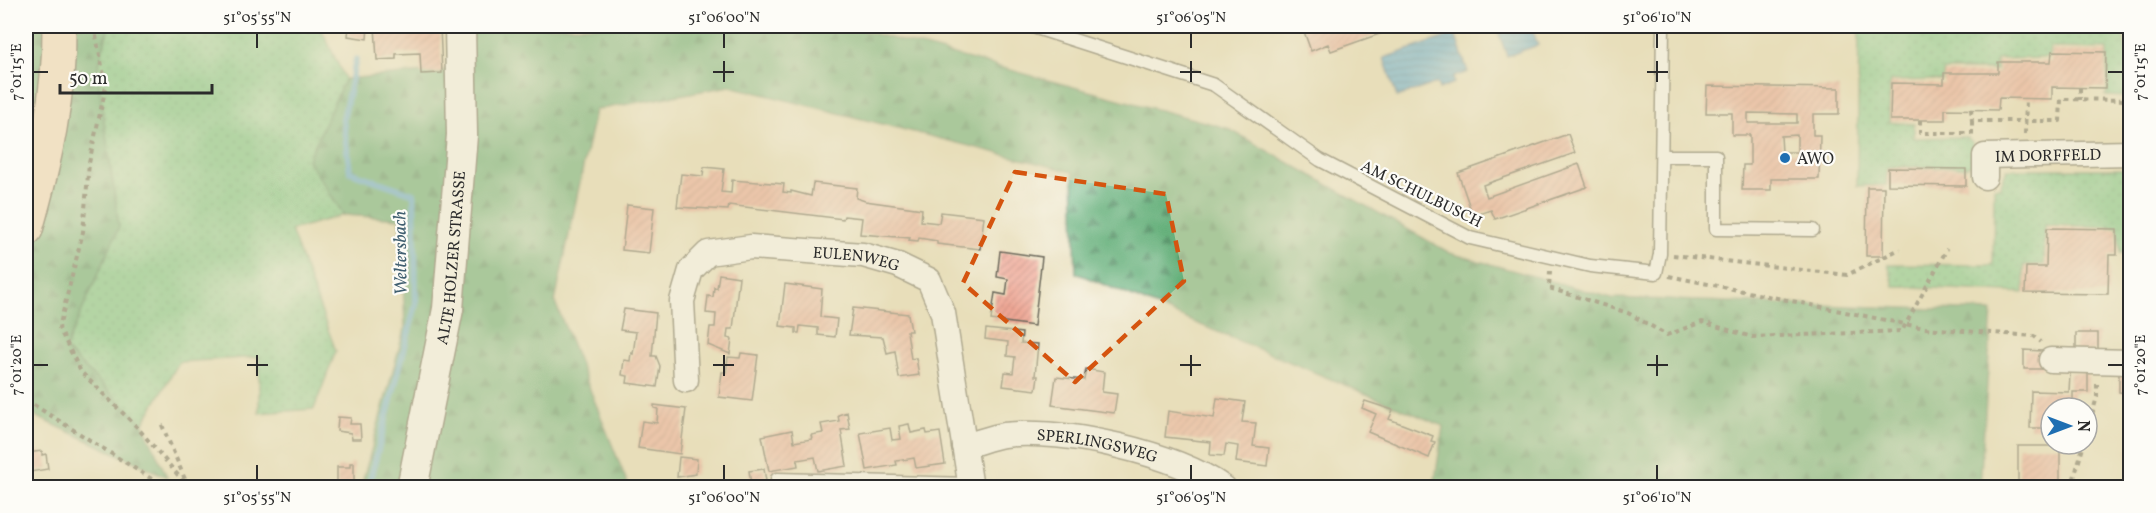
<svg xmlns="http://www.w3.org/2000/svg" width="2156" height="513" viewBox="0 0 2156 513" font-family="Vollkorn,serif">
	<defs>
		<pattern id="grass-dots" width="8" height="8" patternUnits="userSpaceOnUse" patternTransform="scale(1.5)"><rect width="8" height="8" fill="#76c98b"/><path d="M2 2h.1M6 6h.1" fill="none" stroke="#61a372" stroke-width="1.8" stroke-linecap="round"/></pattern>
		<pattern id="forest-firs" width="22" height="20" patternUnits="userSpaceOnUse" patternTransform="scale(1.5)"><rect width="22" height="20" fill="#60ad77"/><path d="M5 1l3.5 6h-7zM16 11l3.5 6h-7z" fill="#4f8d62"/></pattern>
		<pattern id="water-rules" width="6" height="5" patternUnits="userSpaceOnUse" patternTransform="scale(1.5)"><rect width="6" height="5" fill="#5facd8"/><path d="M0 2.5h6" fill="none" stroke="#4f8caf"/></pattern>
		<pattern id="building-hatch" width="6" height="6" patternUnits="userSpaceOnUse" patternTransform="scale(1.5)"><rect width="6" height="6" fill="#f0a896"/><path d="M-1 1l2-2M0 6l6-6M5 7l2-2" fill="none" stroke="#c3897b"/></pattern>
	</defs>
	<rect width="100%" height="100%" fill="#fdfcf7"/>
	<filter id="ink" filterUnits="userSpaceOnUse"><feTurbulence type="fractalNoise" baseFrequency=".0167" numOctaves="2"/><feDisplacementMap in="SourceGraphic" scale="12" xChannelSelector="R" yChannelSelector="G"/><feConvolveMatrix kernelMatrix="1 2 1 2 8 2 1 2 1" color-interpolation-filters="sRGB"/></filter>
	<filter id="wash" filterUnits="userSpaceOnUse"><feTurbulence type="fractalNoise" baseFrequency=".008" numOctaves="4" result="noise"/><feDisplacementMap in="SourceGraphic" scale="24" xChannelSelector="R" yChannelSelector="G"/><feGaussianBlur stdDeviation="1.35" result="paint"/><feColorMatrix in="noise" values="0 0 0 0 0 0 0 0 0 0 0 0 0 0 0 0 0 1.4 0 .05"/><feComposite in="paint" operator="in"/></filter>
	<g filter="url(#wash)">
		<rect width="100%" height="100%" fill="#e8deba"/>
		<path fill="url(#grass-dots)" stroke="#507a5b" stroke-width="1.5" d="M109,26H320L345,79L308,160L344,215L291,230L336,351L314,409L259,413V357L179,362L143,424L65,349L119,227L97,71Z
			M1859,26H2121L2130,67V97L2106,96L2108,84L2107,49L2050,48L2049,58L1997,59L1996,70H1944L1942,80L1890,81L1889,122L1914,124V138L1967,137L1973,143V164L1966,167H1887L1886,185L1857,186Z
			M2007,169H2130V253H2120L2118,227L2045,225L2044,265H2024V293L1894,286L1888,264L1993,265L1994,187H2000Z"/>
		<path fill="url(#forest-firs)" stroke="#466c51" stroke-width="1.5" d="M26,26H109L97,71L119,227L65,349L143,424L167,477L26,412Z
			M472,26H846L1227,128L1450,253L1612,298L1992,311L1980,487H1434L1443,426L1076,273L1073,172L730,86L595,110L555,302L629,487H361L405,327L400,219L344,215L308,160L345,79L448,70Z"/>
		<path fill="url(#water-rules)" stroke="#456c82" stroke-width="1.5" d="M1496,26H1531L1538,45L1507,56Z
			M1455,34L1468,72L1453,77L1454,83L1439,89L1437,83L1397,97L1384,58Z"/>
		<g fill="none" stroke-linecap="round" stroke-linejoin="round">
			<path stroke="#5facd8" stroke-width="6" d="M356,59L343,119L350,172L414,194L416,304L368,488"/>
		</g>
		<g id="blocks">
			<path fill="url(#building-hatch)" fill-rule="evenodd" d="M349,26H368L367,39L348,36Z
				M375,26H440L442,73L421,74L420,53L396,54V59L377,60Z
				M1302,26H1402L1331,51L1328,44L1311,51Z
				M2052,51L2106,52L2105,88L2052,87V99L1999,98L1998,110L1945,109V120H1890L1891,83L1944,84V73H1998V62H2051Z
				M1707,86L1839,88V114H1813V135H1820L1819,179H1771V190H1742L1743,165H1750V135H1732V113H1706ZM1748,113L1797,114V123H1748ZM1797,135V152H1782L1781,136Z
				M1568,134L1575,153L1483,185L1487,197L1579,164L1587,187L1495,219L1491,210L1473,216L1458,173Z
				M704,167L724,169L721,192L731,193L732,180L784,184L783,192L791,193V191L811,196L813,183L857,188L856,198L865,201L922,209L921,221L939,223L941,212L984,217L980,249L937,244V241L919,238L918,241L909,240L910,238L860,234L862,218L844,216L843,219L729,205L728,210L677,207L681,174L703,176Z
				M1888,168L1966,169V186L1888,185Z
				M1867,187H1884L1883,256H1866Z
				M627,205L654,208L649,253L622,250Z
				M2047,228L2117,229V255H2109L2108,294L2025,293L2026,267H2046Z
				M1000,251L1042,257L1034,326L991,320L995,293L1006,295L1008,279L997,277Z
				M719,274L739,277L733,329H728L727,338L732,339L730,354L708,345L710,327H715L716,314L706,313L708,296L713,297L714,287L717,288Z
				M785,284L822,289L820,317L837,319L835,337L818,335V328L800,326L799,333H796V328L780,326Z
				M853,308L908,314L911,331H907L911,359L916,358L919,375L899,378L895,351L887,353L883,337L849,335Z
				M624,309L656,313L652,356H656L660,366L657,387L627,383L628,376L622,375L624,360L630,361L631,353L633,354L636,332L620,330Z
				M986,329L1022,333L1021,343L1038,344L1035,376H1038L1036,390L1003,386L1005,372L1013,373L1015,357L1007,356L1008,342L985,339Z
				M2076,333H2098V351H2076Z
				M2024,350L2042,351V369H2024Z
				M741,353L758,355L752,401L719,397L722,372H726L728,357L740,358Z
				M1086,369L1104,372L1102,392L1117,394L1114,413L1052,405L1056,377L1084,380Z
				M2070,373H2088V392H2073V408H2051V428H2030L2031,391L2069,392Z
				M2119,374H2130V393L2119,392Z
				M1217,398L1245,402L1242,422L1256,423L1253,446L1269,448L1267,466L1236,462L1238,446L1226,444L1224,456L1210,455L1211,442L1165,437L1168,411L1214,418Z
				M1365,401L1393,410L1389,419L1433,436L1431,441L1435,442L1429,458L1368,432L1376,414L1362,408Z
				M654,405L686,409L680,454L638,448L642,421L657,423L658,409L654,408Z
				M847,412L850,429L841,430L847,466L818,471L815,457L797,460L798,466L769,471L762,436L792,430L794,442L812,439L811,435L823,433L821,424L839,421L838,415Z
				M338,417L351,418L350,424H360L361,439H352L351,433L337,431Z
				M909,424L911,433L926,430L927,434L940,432L945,464L916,468L914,458L896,461L897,465L867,470L860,433L890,428L892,440L901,439L899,426Z
				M2018,446H2060V482H2018Z
				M2128,447H2130V483H2128Z
				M42,451V455L46,454L48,469L30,472L27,453Z
				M679,457L697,459L696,474L677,477Z
				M350,463H354V488H337V467H350Z
				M764,469L766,481L751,484L749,471Z"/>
		</g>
	</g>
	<g filter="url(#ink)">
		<use href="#blocks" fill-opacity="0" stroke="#6d6a5d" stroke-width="1.5"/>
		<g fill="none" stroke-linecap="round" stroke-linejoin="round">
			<defs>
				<path id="service" d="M1030,26L1214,85L1320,160L1470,238L1590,266L1656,273L1660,254L1663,26
					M1662,156H1716V229L1813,230
					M777,479L970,484"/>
				<g id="minor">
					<path id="s1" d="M1985,177V156L2130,153"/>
					<path d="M2051,360L2130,362"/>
					<path id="s2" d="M686,380L682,301L691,270L708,253L751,247L863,255L898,265L929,280L943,313L971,488"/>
					<path id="s3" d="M964,446C977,443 991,437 1004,435C1065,428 1174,453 1224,488"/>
				</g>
				<g id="tertiary">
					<path id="s4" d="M412,488L448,309L462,135L460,26"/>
				</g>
				<path id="secondary" d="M26,229C45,162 60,95 59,26"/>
			</defs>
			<use href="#service" stroke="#6d6a5d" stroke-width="15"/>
			<use href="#minor" stroke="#6d6a5d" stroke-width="27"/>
			<use href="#tertiary" stroke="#6d6a5d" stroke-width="33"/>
			<use href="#secondary" stroke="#6d6a5d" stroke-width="36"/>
			<path stroke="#6d6a5d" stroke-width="4" stroke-dasharray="4.5 4.5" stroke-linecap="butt" d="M94,26L106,86L89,163L83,232L59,328L81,372L136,426L189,488
				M2080,88V100
				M1971,109L1972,121H2060L2061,99L2130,100
				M1920,120V133H1971
				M1972,121V135
				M2025,134L2026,98
				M1673,255L1847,275L1900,249
				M1550,271L1549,288L1628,313L1667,335L1702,322L1752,337L1902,331L1947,249
				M1669,276L1924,328L2034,336L2041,342
				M26,286L33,254
				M26,400L166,488
				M162,425L187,484
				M2087,432L2097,397V383
				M2071,488L2084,444"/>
			<use href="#service" stroke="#fff" stroke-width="12"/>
			<use href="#minor" stroke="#fff" stroke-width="24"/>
			<use href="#tertiary" stroke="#fff" stroke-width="30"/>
			<use href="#secondary" stroke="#fde4d0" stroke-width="33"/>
		</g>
	</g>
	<path d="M0 0H2156V513H0ZM1015,172L1166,194L1184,281L1075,382L963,283Z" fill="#e8deba" fill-opacity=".55" fill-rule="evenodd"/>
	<path fill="none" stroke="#d5540f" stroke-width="4.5" stroke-dasharray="12 8" stroke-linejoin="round" d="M1015,172L1166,194L1184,281L1075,382L963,283Z"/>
	<path fill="none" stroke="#2b2b2b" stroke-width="2" d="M257,33V48M724,33V48M1191,33V48M1657,33V48M724,61V82M1191,61V82M1657,61V82M33,72H48M713,72H734M1180,72H1201M1647,72H1668M2108,72H2123M257,355V376M724,355V376M1191,355V376M1657,355V376M33,365H48M247,365H268M713,365H734M1180,365H1201M1647,365H1668M2108,365H2123M257,465V480M724,465V480M1191,465V480M1657,465V480"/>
	<circle fill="#1f6fb2" stroke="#fdfcf7" stroke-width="2" cx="1785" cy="158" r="6"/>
	<g text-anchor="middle" stroke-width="4.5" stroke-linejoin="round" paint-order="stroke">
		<g font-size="16" fill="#2b2b2b" stroke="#fdfcf7">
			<text dy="6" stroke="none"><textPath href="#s1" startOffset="84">IM DORFFELD</textPath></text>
			<text transform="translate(1422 193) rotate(26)" y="6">AM SCHULBUSCH</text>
			<text dy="6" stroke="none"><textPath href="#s4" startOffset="234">ALTE HOLZER STRASSE</textPath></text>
			<text dy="6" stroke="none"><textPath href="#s2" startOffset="285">EULENWEG</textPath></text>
			<text dy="6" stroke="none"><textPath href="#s3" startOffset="136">SPERLINGSWEG</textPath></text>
		</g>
		<g font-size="16" fill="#2b2b2b" stroke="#fdfcf7" text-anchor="start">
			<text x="1797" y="164">AWO</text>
		</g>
		<g font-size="18" font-style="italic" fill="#405f70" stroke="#fdfcf7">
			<text transform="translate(400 253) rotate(-91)" y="6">Weltersbach</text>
		</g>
	</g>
	<rect width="2156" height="513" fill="none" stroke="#fdfcf7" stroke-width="66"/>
	<g transform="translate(2069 426) rotate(90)"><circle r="28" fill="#fdfcf7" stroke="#a9a8a5" stroke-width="1.5"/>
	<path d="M0-4.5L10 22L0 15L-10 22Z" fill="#1f6fb2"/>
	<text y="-9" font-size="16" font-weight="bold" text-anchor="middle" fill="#2b2b2b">N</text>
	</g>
	<path d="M60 84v9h152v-9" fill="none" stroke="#2b2b2b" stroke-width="3"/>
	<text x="69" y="84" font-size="18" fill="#2b2b2b" stroke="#fdfcf7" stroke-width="4.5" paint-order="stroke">50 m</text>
	<rect x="33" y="33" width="2090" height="447" fill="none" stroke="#2b2b2b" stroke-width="2"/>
	<g font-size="15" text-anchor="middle" fill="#2b2b2b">
		<text x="257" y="22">51°05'55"N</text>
		<text x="724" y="22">51°06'00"N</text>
		<text x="1191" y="22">51°06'05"N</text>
		<text x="1657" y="22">51°06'10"N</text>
		<text transform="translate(2140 72) rotate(-90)" y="5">7°01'15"E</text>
		<text transform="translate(16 72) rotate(-90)" y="5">7°01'15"E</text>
		<text transform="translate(2140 365) rotate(-90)" y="5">7°01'20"E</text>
		<text transform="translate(16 365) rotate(-90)" y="5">7°01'20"E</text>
		<text x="257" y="502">51°05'55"N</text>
		<text x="724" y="502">51°06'00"N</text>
		<text x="1191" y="502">51°06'05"N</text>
		<text x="1657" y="502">51°06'10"N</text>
	</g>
</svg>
